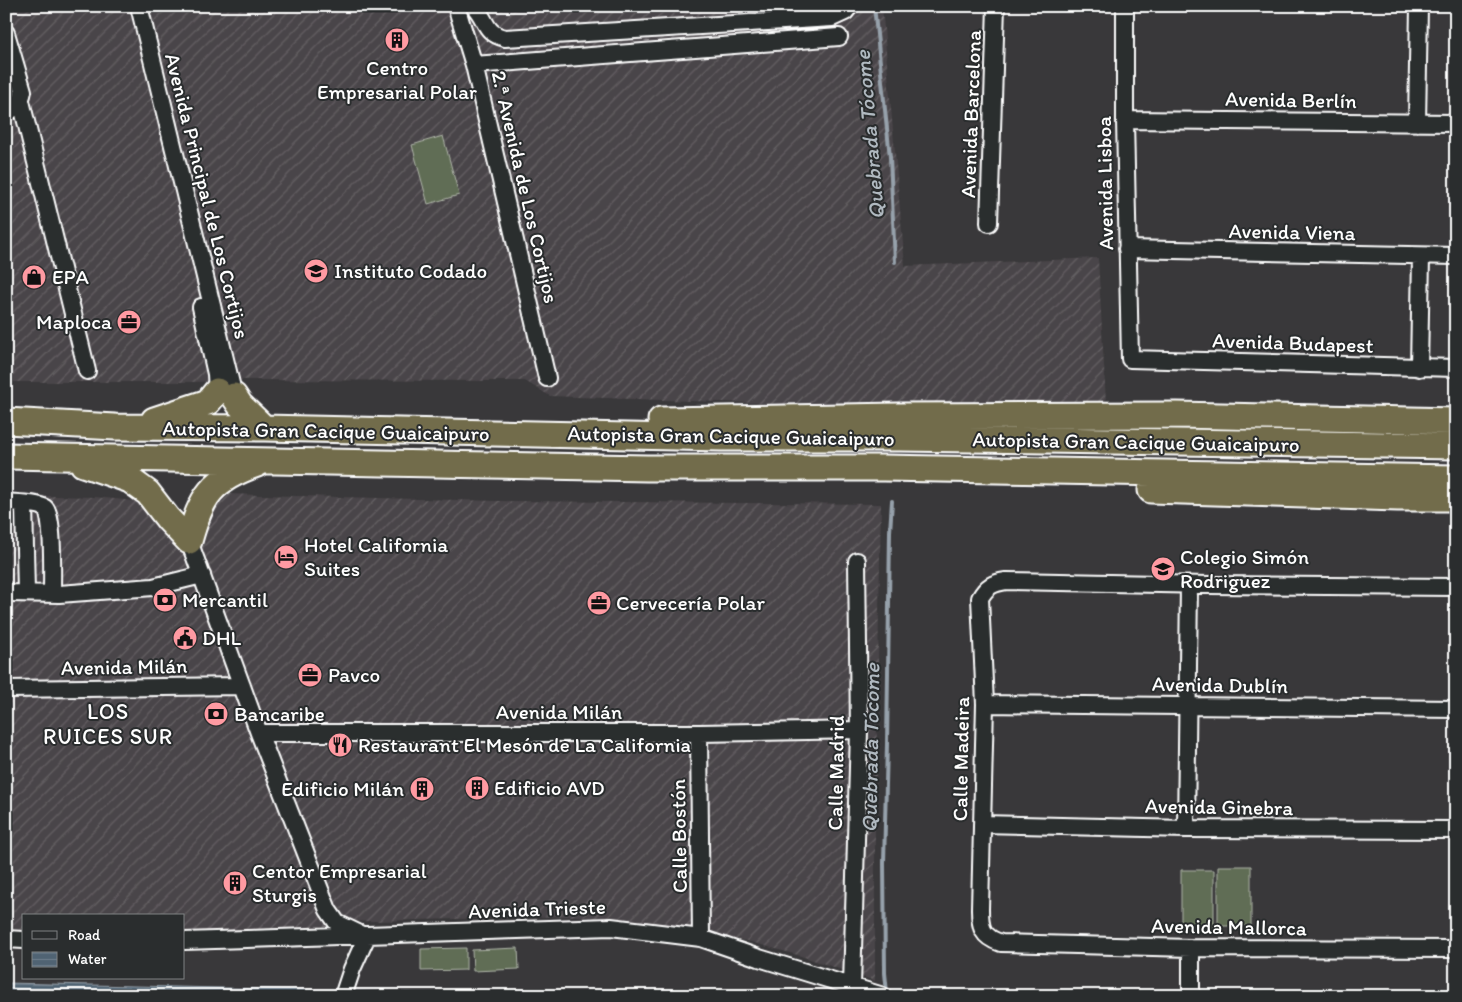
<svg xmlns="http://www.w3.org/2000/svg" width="1462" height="1002" viewBox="0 0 1462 1002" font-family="Itim,sans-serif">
	<defs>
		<pattern id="industrial-furrows" width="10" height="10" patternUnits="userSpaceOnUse" patternTransform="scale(1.25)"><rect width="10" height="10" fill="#4a4549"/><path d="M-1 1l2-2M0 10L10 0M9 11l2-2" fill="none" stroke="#656164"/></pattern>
		<pattern id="water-rules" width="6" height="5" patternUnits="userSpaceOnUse" patternTransform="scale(1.25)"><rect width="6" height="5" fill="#506373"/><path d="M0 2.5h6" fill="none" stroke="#6a7a88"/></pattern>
	</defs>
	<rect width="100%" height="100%" fill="#39383a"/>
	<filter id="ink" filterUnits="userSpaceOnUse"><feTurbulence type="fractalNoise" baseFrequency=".02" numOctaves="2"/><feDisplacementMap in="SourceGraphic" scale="10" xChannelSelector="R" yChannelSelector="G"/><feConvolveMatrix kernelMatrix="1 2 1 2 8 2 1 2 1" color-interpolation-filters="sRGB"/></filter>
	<g filter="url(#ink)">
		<path fill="url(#industrial-furrows)" d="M6,6H882L905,266L1098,258L1106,403L804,405L550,396L525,381L240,380L194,382H6Z
			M223,494L497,501L881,504L875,829V981L801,956L751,942L673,926L575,916L335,922L336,939L184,942V916H24V933L6,932V495L94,497L135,501L201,525Z"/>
		<path fill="#606d55" stroke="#b0b6aa" d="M443,136L459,195L428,204L412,145Z
			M1218,866H1251V926H1218Z
			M1181,870H1214V930H1181Z
			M466,948V970L421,971V949Z
			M518,948L519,969L473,971L472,950Z"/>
		<path fill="url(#water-rules)" stroke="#96a1ab" d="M6,983L437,993L506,992L597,996H6Z"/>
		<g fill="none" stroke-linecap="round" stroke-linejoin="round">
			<path stroke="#b9c1c7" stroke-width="1" d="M6,988L334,995
				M6,994L107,996"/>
			<path stroke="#96a1ab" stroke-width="4" d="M874,6L890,157L895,262
				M887,993L885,973L884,863L887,744L890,532L892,501"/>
			<defs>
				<path id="minor" d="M139,6L234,396
					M456,6L474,65L547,378
					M474,6C487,20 484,33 505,38L832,18L845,12L850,6
					M1125,6V120L1130,359L1456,368
					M6,33L23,91C21,102 16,108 6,113
					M474,65L839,37
					M21,101L87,371
					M1125,120L1456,123
					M1417,123L1419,6
					M989,223L996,6
					M1127,249L1456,256
					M201,307L216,374L217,391
					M1419,368L1421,256
					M6,502C15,503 38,503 45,508C54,515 52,580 52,594
					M24,504L26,593
					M189,541L259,733L328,910L337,923L360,934
					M1456,587L1209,585L1006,581C993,583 987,586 980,598L985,704L980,909C980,928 982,937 1001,943L1191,948L1456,949
					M6,590L9,593L59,594L153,587L202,575
					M6,689L242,686
					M985,704L1456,709
					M259,733H699L859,730
					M699,733L701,938
					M982,824L1186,829L1456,830
					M1186,829L1189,585
					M6,939L24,940
					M184,941L611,927L701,938L759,958L883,996
					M852,987L859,730L857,561
					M343,996L352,969L367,936
					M1191,996V948"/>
				<path id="highway" d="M234,396L240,405L264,428
					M154,420L208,402L217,391
					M661,420L898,416L1177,415L1456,421
					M6,421L115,427L264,428L721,438H900L1456,446
					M6,456L647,468H883L1456,478
					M83,464L130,480L148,493L168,519L189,541
					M1151,490L1398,498H1456
					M189,541C202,495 211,480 257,464"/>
			</defs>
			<use href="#minor" stroke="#fff" stroke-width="20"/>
			<use href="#highway" stroke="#fff" stroke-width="29"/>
			<use href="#minor" stroke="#2a2d2e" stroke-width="16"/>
			<use href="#highway" stroke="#726c4b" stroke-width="25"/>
		</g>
	</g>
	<defs>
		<symbol id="building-disc" viewBox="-11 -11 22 22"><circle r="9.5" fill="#ff9aa2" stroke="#2a2d2e"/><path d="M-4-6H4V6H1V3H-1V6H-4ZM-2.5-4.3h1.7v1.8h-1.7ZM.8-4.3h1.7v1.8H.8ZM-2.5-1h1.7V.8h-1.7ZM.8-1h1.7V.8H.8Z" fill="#111"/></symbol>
		<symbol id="university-disc" viewBox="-11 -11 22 22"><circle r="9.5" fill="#ff9aa2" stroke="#2a2d2e"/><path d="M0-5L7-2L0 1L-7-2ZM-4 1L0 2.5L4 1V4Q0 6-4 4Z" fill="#111"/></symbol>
		<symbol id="shop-disc" viewBox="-11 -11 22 22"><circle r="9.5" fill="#ff9aa2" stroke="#2a2d2e"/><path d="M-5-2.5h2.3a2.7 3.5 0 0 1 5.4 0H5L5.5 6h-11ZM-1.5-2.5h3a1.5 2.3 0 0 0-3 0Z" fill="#111"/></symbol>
		<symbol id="office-disc" viewBox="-11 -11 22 22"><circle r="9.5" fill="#ff9aa2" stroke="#2a2d2e"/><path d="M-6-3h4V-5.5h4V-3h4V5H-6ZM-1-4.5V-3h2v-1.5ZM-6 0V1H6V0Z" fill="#111"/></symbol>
		<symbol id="hotel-disc" viewBox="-11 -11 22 22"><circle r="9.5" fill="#ff9aa2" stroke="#2a2d2e"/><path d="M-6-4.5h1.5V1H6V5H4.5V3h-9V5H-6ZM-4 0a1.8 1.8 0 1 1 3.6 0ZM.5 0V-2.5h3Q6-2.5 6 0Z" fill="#111"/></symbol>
		<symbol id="school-disc" viewBox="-11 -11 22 22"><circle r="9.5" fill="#ff9aa2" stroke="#2a2d2e"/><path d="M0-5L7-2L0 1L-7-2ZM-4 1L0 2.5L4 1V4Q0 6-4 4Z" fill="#111"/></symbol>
		<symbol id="bank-disc" viewBox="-11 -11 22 22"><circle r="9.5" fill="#ff9aa2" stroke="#2a2d2e"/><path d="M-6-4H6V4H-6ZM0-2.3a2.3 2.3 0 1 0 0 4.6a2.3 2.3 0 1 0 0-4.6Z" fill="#111"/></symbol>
		<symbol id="civic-disc" viewBox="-11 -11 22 22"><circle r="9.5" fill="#ff9aa2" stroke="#2a2d2e"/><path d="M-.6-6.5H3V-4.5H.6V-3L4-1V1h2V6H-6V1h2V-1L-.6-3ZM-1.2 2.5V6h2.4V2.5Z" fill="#111"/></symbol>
		<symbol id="restaurant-disc" viewBox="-11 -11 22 22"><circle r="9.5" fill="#ff9aa2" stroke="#2a2d2e"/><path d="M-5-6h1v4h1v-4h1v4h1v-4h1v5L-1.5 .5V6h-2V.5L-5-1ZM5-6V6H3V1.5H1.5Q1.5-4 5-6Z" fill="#111"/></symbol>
	</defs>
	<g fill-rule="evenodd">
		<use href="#building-disc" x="383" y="26" width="28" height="28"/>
		<use href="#university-disc" x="302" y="257" width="28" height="28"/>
		<use href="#shop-disc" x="20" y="263" width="28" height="28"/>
		<use href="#office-disc" x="115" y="308" width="28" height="28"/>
		<use href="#hotel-disc" x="272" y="543" width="28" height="28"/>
		<use href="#school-disc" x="1149" y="555" width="28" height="28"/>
		<use href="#bank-disc" x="151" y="586" width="28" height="28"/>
		<use href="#office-disc" x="585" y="589" width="28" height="28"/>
		<use href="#civic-disc" x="171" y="624" width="28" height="28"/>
		<use href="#office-disc" x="296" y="661" width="28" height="28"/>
		<use href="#bank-disc" x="202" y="700" width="28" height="28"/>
		<use href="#restaurant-disc" x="326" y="731" width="28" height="28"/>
		<use href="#building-disc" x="463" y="774" width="28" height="28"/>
		<use href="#building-disc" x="408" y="775" width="28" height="28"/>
		<use href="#building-disc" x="221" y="869" width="28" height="28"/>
	</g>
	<g text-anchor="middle" stroke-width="4" stroke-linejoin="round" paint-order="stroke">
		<g font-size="21" fill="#fff" stroke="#2a2d2e" text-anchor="start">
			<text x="397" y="75" text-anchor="middle">Centro<tspan x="397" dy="24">Empresarial Polar</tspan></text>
			<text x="334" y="278">Instituto Codado</text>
			<text x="52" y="284">EPA</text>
			<text x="112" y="329" text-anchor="end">Maploca</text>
			<text x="304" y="552">Hotel California<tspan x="304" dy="24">Suites</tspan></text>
			<text x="1180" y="564">Colegio Simón<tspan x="1180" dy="24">Rodriguez</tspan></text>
			<text x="182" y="607">Mercantil</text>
			<text x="616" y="610">Cervecería Polar</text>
			<text x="202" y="645">DHL</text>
			<text x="328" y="682">Pavco</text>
			<text x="234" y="721">Bancaribe</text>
			<text x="358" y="752">Restaurant El Mesón de La California</text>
			<text x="494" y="795">Edificio AVD</text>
			<text x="404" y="796" text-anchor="end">Edificio Milán</text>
			<text x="252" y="878">Centor Empresarial<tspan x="252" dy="24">Sturgis</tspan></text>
		</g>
		<g font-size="21" fill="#fff" stroke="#2a2d2e">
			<text transform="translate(1291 100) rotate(1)" y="7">Avenida Berlín</text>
			<text transform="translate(971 114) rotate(-88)" y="7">Avenida Barcelona</text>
			<text transform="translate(1105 183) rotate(-91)" y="7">Avenida Lisboa</text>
			<text transform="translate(525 187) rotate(77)" y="7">2.ª Avenida de Los Cortijos</text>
			<text transform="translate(207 196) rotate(76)" y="7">Avenida Principal de Los Cortijos</text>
			<text transform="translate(1292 232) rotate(1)" y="7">Avenida Viena</text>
			<text transform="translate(1293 343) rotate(2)" y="7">Avenida Budapest</text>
			<text transform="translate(326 431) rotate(1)" y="7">Autopista Gran Cacique Guaicaipuro</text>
			<text transform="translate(731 436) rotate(1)" y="7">Autopista Gran Cacique Guaicaipuro</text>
			<text transform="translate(1136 442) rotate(1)" y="7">Autopista Gran Cacique Guaicaipuro</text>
			<text transform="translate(124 667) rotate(-1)" y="7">Avenida Milán</text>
			<text transform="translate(1220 685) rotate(1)" y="7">Avenida Dublín</text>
			<text x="559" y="719">Avenida Milán</text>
			<text transform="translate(961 759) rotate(-89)" y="7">Calle Madeira</text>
			<text transform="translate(836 773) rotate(-89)" y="7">Calle Madrid</text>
			<text transform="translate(1219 807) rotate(1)" y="7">Avenida Ginebra</text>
			<text transform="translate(679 836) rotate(-91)" y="7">Calle Bostón</text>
			<text transform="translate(537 909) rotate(-2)" y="7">Avenida Trieste</text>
			<text transform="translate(1229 927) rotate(1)" y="7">Avenida Mallorca</text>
		</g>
		<g font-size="22" font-style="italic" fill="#b0b9c0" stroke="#2a2d2e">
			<text transform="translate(869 135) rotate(-95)" y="8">Quebrada Tócome</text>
			<text transform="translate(870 748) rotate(-89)" y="8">Quebrada Tócome</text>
		</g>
		<g font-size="22" letter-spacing="1" fill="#fff" stroke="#2a2d2e">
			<text x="108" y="719">LOS<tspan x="108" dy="25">RUICES SUR</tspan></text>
		</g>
	</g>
	<rect width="1462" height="1002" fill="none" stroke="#2a2d2e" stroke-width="25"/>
	<rect x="12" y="12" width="1437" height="977" fill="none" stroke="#fff" stroke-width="2" filter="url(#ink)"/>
	<rect x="22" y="914" width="162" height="65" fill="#2a2d2e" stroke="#7f8182"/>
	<rect x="32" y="931" width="25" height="8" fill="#2a2d2e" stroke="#7f8182"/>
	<text x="68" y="940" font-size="15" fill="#ffffff">Road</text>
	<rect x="32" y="952" width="25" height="15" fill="url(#water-rules)" stroke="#7f8182"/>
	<text x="68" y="964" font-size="15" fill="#ffffff">Water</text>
</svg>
